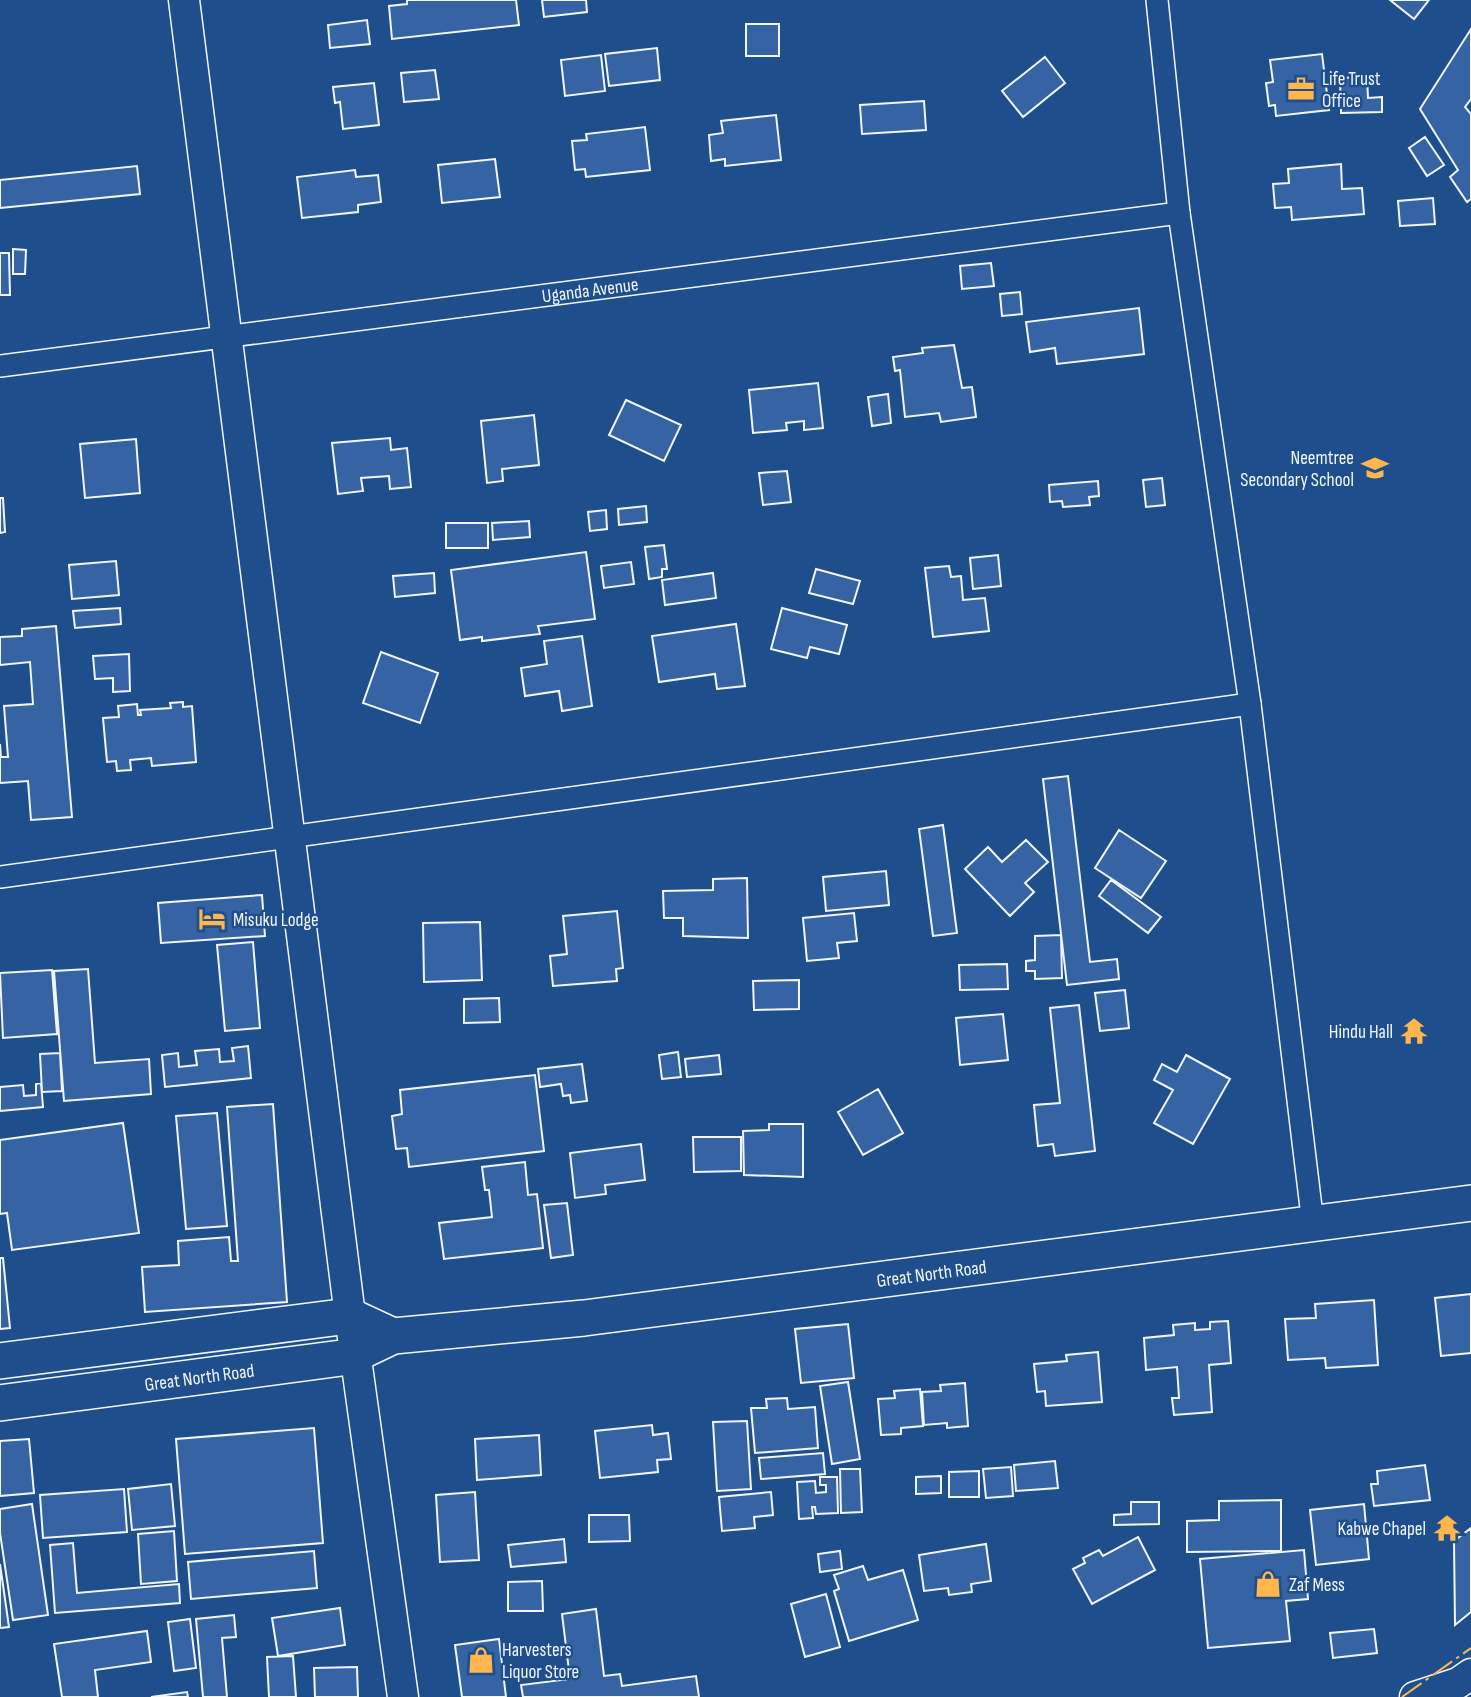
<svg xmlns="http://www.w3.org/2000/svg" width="1471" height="1697" viewBox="0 0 1471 1697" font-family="'Sofia Sans Condensed',sans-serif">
	<rect width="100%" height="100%" fill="#1f4e8c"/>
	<path fill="#3563a3" stroke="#f2f6ff" stroke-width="2" d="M407,0H516L519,25L392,39L389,6L407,4Z
		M542,0H586L587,12L544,17Z
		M1390,0H1429L1414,19Z
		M367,20L370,44L330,48L328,25Z
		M746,24H779V56H746Z
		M1471,29V99L1465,107L1471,114V199L1467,202L1450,177L1458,170L1420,109Z
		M657,48L660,80L609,86L605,54Z
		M1322,54L1329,110L1276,116L1275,105L1269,106L1266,83L1273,82L1270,60Z
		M601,55L605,91L565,96L561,60Z
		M1045,57L1065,83L1023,117L1002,91Z
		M435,70L439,99L404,102L401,73Z
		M1367,77L1368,98L1382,97V112L1341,113L1340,78Z
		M374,83L379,125L343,129L340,102L335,103L333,87Z
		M924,101L926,130L862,134L860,105Z
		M776,115L781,160L725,166V159L711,161L709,135L723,133L721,121Z
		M645,127L650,170L586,177L585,169L575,170L572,141L587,140L586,134Z
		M1425,137L1444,165L1427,176L1409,148Z
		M495,159L500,197L442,203L438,165Z
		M1341,164L1342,189L1362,188L1364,214L1292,220L1291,207L1275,208L1273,184L1289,183L1288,169Z
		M137,166L140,194L0,208V180Z
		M355,170L356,177L378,175L381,202L358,205V212L302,218L297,177Z
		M1433,198L1435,224L1400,226L1398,201Z
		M13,249L26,250L25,274H13Z
		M0,253H9L10,295H0Z
		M991,263L994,286L962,289L960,266Z
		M1020,292L1022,314L1002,316L1000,294Z
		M1139,308L1144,354L1057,364L1055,348L1030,352L1026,322Z
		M954,345L962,388L972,387L976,417L941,422L939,413L905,417L900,370L895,371L893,357L923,353L922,348Z
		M818,383L823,428L804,430V421L786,423L787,430L753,433L749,390Z
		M888,394L891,423L872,426L868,397Z
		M626,400L681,425L664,461L609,435Z
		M534,415L539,465L502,469L503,481L487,483L481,421Z
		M390,438L391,450L407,448L411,487L390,489L389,476L361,478L363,491L338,494L332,443Z
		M136,439L140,493L85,498L80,444Z
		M787,471L791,502L763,505L759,473Z
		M1162,478L1165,505L1146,507L1143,480Z
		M1098,481L1099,496L1089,497L1090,505L1063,507L1062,501L1050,502L1049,485Z
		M0,498H3L5,532L0,533Z
		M646,506L647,522L619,525L618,509Z
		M606,510L607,529L590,531L588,512Z
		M529,521L530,537L493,540L492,523Z
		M446,523H488V548H446Z
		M664,545L667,569H662V577L649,579L645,547Z
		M586,552L595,619L538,626L540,634L482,641V637L460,640L451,570Z
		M998,555L1001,586L973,589L970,558Z
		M116,561L119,595L72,599L69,565Z
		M631,562L634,584L604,588L601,566Z
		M949,566L951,577L961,576L963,600L985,598L989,631L933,637L925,568Z
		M816,569L860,581L853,604L809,593Z
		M434,573L435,593L395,597L393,576Z
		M713,573L716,598L665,605L662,580Z
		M120,608L121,624L75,628L73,611Z
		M782,608L847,625L839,654L810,647L807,658L771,649Z
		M736,624L745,686L717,689L715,674L659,682L652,636Z
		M56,626L72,817L31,820L28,781L0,783V744L1,757H8L4,706L33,704L30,662L0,665V637L22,636V629Z
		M582,636L592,706L562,711L559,691L525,696L521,668L547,664L544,641Z
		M381,652L438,673L420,723L363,703Z
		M129,654L130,691L113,692V678L95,679L93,656Z
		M183,702V707L192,706L196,762L152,766L151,758L130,760L131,770L117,771L116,761L107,762L103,718L119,717L118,706L137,704L138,715H141L140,710L171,708L170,703Z
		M1068,776L1090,962L1117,959L1119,979L1067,985L1043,779Z
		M943,825L957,933L933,936L919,829Z
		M1119,830L1166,861L1141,898L1095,868Z
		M1026,840L1048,862L1025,883L1034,892L1010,916L965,869L988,847L1002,862Z
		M886,871L889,905L826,911L823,877Z
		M747,878L748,938L683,936V918H664L663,891L713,890V879Z
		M1111,880L1161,917L1148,933L1099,896Z
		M262,895L265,936L161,943L158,903Z
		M617,911L623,968L616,969L617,981L553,986L550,956L567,954L563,916Z
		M854,913L857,941L837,943L839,958L807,961L803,918Z
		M480,922L482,980L424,982L423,923Z
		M1061,935L1062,978L1035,979V971H1026V961L1035,960V936Z
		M253,942L260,1028L225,1031L217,945Z
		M1007,964L1008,989L960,990L959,965Z
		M88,969L95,1063L149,1059L151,1094L64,1101L54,971Z
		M52,970L57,1034L3,1038L0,973Z
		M799,980V1009L754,1010L753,981Z
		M1125,990L1129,1028L1100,1031L1095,993Z
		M499,998L500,1022L464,1023V999Z
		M1079,1005L1095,1151L1055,1156L1053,1144L1038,1146L1034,1105L1060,1103L1050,1008Z
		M1003,1014L1008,1060L960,1065L956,1018Z
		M248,1046L251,1078L165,1087L162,1055L178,1053L179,1067L197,1065L195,1051L219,1049L220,1062L234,1061L232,1048Z
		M678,1052L681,1077L662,1079L659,1055Z
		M60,1053L62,1091L42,1092L40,1054Z
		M719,1055L721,1074L687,1077L685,1059Z
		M1186,1055L1230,1079L1193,1144L1154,1123L1173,1090L1154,1080L1162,1064L1177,1072Z
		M582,1064L587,1101L571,1103L570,1095L563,1096L561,1084L540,1087L538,1069Z
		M535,1075L544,1151L409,1167L407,1148L396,1149L392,1116L402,1114L400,1090Z
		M41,1083L43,1107L0,1111V1087L23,1085L24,1096L36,1095V1084Z
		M878,1089L903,1133L863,1155L838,1112Z
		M273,1104L287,1302L145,1312L142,1267L179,1265L178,1241L229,1237L231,1261H238L227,1107Z
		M217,1113L227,1226L186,1229L176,1116Z
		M123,1123L139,1233L12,1250L7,1213L0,1214V1140Z
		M769,1124H803V1177L744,1175L743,1131L769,1130Z
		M693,1137H741V1171L694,1172Z
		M641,1144L645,1180L605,1185L606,1194L575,1198L570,1153Z
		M525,1162L528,1195L537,1194L543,1248L444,1259L439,1223L492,1217L489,1190H485L482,1167Z
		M567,1203L573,1255L551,1258L544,1205Z
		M0,1258H3L10,1328L0,1329Z
		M1471,1294V1353L1441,1356L1435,1298Z
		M1374,1300L1378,1365L1326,1368L1325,1358L1288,1360L1285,1319L1316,1318L1315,1304Z
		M1228,1321L1231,1363L1209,1365L1212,1412L1174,1415L1172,1398H1179L1177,1367L1146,1370L1144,1338L1174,1335L1173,1325L1195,1323V1330L1210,1329V1322Z
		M848,1324L854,1378L801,1383L795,1329Z
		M1098,1352L1102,1402L1046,1406L1045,1391L1037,1392L1034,1364L1067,1361L1066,1355Z
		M848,1382L860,1459L832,1464L820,1386Z
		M965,1383L968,1426L947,1428V1423L924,1425L922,1392L941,1391L940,1385Z
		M920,1389L923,1426L901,1428V1434L881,1435L878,1399L895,1398L894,1391Z
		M787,1398L788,1409L815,1407L818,1448L755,1453L751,1408H767L766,1399Z
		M747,1421L751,1489L717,1491L713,1422Z
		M652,1425L653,1435L668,1433L671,1459L657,1460L658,1472L600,1478L595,1431Z
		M314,1428L323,1543L185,1554L176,1439Z
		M539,1435L541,1475L477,1480L475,1439Z
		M29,1439L34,1493L0,1496V1441Z
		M823,1453L825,1474L761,1479L759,1458Z
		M1055,1461L1058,1488L1016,1491L1014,1465Z
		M1425,1465L1430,1500L1374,1506L1371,1484H1378L1377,1471Z
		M1011,1467L1013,1496L986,1498L983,1469Z
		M840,1469H860L862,1512L841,1513Z
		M979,1471V1497H949V1472Z
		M941,1476V1493L916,1494V1477Z
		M820,1477H837L838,1513L816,1514L815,1507H812L813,1518L799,1519L797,1482L815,1481L816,1493L826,1492V1485H820Z
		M171,1484L175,1526L132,1530L128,1489Z
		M124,1489L127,1532L43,1538L40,1495Z
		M475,1492L479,1560L440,1562L436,1495Z
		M771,1492L773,1515L754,1517L755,1528L722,1531L719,1497Z
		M1281,1500V1551L1187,1552V1521L1219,1520V1501Z
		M1131,1502H1159V1524L1114,1525V1515L1131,1514Z
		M32,1504L48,1615L13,1620L0,1533V1509Z
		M1364,1504L1369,1559L1316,1565L1310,1510Z
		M589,1515H629L630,1541L589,1542Z
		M1471,1528V1612L1455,1625L1454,1541Z
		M174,1531L177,1581L141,1584L138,1534Z
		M1138,1537L1155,1570L1092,1604L1073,1569L1085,1563L1083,1558L1099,1550L1103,1556Z
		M564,1539L566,1562L511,1567L508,1545Z
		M73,1543L77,1593L179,1584L180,1603L55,1613L50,1545Z
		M986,1544L991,1581L971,1584L972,1592L949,1595L948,1588L924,1591L919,1555Z
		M1304,1550L1308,1599L1286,1601L1290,1641L1208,1648L1200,1559Z
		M314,1551L317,1588L191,1599L188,1562Z
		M840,1551L842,1569L820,1572L818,1554Z
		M0,1564L9,1627L0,1628Z
		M863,1566L868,1580L903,1570L918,1620L849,1641L834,1591L839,1589L834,1575Z
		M542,1581L543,1611H508V1582Z
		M826,1594L840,1647L805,1657L791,1604Z
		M340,1608L345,1645L278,1656L272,1618Z
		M596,1609L604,1676L620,1674L622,1686L696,1676L699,1697H523L521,1685L570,1679L562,1614Z
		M234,1615L236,1637L222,1638L227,1697H203L196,1619Z
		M190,1619L196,1668L174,1671L168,1622Z
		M1374,1629L1377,1653L1333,1658L1330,1633Z
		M147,1631L151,1662L95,1670L98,1697H62L54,1644Z
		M499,1639L506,1697H462L455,1645Z
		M293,1656L296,1697H269L267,1657Z
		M357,1667L358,1697H315L314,1668Z
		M187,1692L188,1697H151Z"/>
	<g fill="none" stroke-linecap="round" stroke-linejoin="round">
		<defs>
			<g id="minor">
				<path d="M1157,0L1179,213L1250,704L1313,1224"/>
				<path id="s1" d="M0,366L1179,213"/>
				<path d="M0,877L1250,704"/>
			</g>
			<path id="secondary" d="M184,0L350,1316L403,1697
				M1415,1697L1458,1683L1471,1674"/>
			<g id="trunk">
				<path d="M0,1361L341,1317L350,1316L393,1336"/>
				<path id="s2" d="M0,1403L349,1357L393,1336L584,1318L1471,1203"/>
			</g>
		</defs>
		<use href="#minor" stroke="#f2f6ff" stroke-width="24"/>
		<use href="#secondary" stroke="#f2f6ff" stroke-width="33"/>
		<use href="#trunk" stroke="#f2f6ff" stroke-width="38"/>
		<use href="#minor" stroke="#1f4e8c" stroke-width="21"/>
		<use href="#secondary" stroke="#1f4e8c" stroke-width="30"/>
		<use href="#trunk" stroke="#1f4e8c" stroke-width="35"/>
		<path stroke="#ffb74d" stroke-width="2" stroke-dasharray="24 5 3.5 5" stroke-linecap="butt" d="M1402,1697L1471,1648"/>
	</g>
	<defs>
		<symbol id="office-bare" viewBox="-9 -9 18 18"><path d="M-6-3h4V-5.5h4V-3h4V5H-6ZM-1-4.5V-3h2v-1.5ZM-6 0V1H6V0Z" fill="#ffb74d" stroke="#1f4e8c" stroke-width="2.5" paint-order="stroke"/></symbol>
		<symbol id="school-bare" viewBox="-9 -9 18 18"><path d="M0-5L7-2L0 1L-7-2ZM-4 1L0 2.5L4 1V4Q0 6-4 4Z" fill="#ffb74d" stroke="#1f4e8c" stroke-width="2.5" paint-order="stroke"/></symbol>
		<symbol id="hotel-bare" viewBox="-9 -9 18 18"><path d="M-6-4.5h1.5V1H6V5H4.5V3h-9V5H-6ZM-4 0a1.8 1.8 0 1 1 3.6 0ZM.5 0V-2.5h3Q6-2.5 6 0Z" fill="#ffb74d" stroke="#1f4e8c" stroke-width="2.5" paint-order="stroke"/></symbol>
		<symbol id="temple-bare" viewBox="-9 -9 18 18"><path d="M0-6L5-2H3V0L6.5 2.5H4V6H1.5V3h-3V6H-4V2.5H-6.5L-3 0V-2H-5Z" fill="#ffb74d" stroke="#1f4e8c" stroke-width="2.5" paint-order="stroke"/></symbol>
		<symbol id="shop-bare" viewBox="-9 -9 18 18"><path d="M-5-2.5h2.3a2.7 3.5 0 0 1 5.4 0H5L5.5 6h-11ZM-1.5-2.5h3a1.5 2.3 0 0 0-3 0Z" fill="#ffb74d" stroke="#1f4e8c" stroke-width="2.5" paint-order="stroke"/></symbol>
	</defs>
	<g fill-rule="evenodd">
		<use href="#office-bare" x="1282" y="70" width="38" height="38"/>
		<use href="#school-bare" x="1356" y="449" width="38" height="38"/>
		<use href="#hotel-bare" x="193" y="900" width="38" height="38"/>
		<use href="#temple-bare" x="1395" y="1012" width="38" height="38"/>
		<use href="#temple-bare" x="1428" y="1509" width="38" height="38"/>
		<use href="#shop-bare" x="1249" y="1565" width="38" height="38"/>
		<use href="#shop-bare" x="462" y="1641" width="38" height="38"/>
	</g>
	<g text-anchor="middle" stroke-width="5" stroke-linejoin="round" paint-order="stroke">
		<g font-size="19" fill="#f2f6ff" stroke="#1f4e8c" text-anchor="start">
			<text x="1322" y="85">Life Trust<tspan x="1322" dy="22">Office</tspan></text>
			<text x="1354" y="464" text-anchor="end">Neemtree<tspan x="1354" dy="22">Secondary School</tspan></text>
			<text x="233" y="926">Misuku Lodge</text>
			<text x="1393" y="1038" text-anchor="end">Hindu Hall</text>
			<text x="1426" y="1535" text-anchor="end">Kabwe Chapel</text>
			<text x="1289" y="1591">Zaf Mess</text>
			<text x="502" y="1656">Harvesters<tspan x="502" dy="22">Liquor Store</tspan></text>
		</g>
		<g font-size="19" fill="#f2f6ff" stroke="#1f4e8c">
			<text dy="7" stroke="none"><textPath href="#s1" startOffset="595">Uganda Avenue</textPath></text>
			<text dy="7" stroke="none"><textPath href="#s2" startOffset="943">Great North Road</textPath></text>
			<text dy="7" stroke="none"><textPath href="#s2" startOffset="201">Great North Road</textPath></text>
		</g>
	</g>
</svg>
